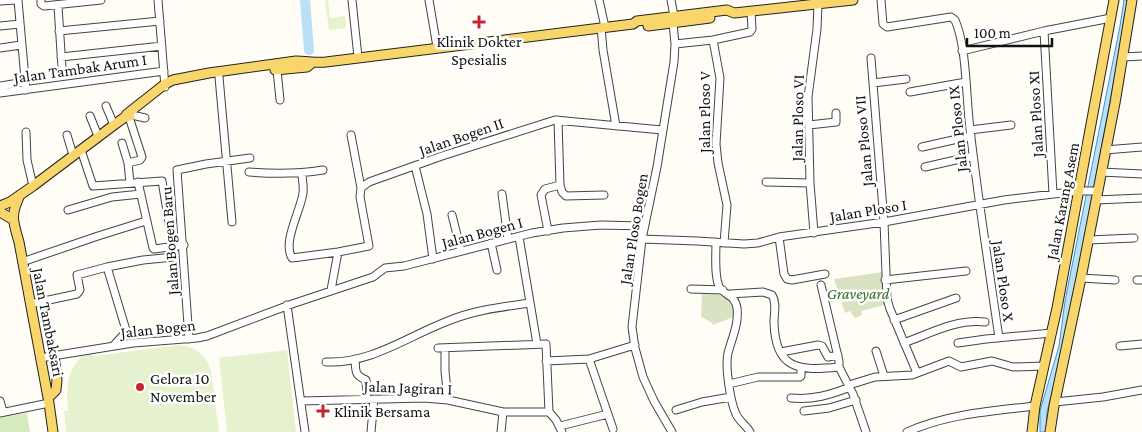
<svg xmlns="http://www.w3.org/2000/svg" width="1142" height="432" viewBox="0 0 1142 432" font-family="'Crimson Pro',serif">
	<rect width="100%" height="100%" fill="#fffdf5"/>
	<path fill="#d5ebbd" d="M27,413L30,432H0V418Z"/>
	<path fill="#d9e3c4" d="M883,272L885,305L861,311L862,315L855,318L850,311L845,313L834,279Z
		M702,294C726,295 729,292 736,316L713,325L711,322L701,317Z"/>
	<path fill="#e6f2cf" d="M325,0H328L330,18L345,16L346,28L329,30Z
		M180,345C197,347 206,355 211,371L219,432H66L64,411H68C66,385 67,370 87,350L94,356Z
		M287,350L296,432H227L219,358Z"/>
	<path fill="#b9e0f7" stroke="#3f96cf" d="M1124,0H1129L1092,197L1090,216L1062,353L1047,412L1046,432H1040V411L1059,346L1065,301L1120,26Z"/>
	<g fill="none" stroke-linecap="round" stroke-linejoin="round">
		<path stroke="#b9e0f7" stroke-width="10" d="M305,0L309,50"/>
		<defs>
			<path id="minor" d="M18,0L26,90
				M41,0V4L44,6L101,0
				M158,0L165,87
				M352,0L358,57
				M429,0L437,47
				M599,0L605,27
				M671,0L674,16
				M881,0L883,24L887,27L951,17L955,20C967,47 966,99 970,129C978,199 989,268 999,338
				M0,1L17,0
				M58,6L62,68
				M0,26L20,24
				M601,27L603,50L616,126
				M59,31L160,21
				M1044,31L1053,194
				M713,40L720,78L716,144L718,163L727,205L724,243
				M675,44L713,40L750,32L752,29L751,11
				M0,48L21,45
				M962,51L1044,31L1111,18
				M61,57L162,46
				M1123,57L1142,56
				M871,58L884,222L887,299L890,309L917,373
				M277,70L280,100
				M219,77L232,222
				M873,83L906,79
				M0,86L25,82
				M910,92L966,82
				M0,93L164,71
				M106,106L114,125
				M132,115L145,118
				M90,116L98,136
				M809,125L836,122V113
				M970,130L1011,125
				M26,132L27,160L33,186
				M67,135L73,155
				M351,135L361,188
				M122,143L128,163L130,183
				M922,147L971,136
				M81,150L93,186L162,181L173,247
				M1105,150L1142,147
				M128,163L140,160L142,157L129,117
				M415,166L427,214L433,259
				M925,167L973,156
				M249,172C274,174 298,174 323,170
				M1101,172L1142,174
				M302,173C302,180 304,186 303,193C301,210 282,242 292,258L338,252L369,246L360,197L361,188L369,182L442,156L555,120L662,130
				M138,182L153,248L154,249L184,245
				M766,182L810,183
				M560,185L562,192L566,196L604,195
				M502,194L508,239
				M1096,200L1142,198
				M68,210L112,197L141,194
				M452,215L461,251
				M548,231L541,195L545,189L560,185L558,120
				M814,233L810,183L808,97L817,29L818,4
				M519,237L537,344
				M779,237L784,274L787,279L792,280L825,274
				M642,239L697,241L744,244L758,243L779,237L884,222L1004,200L1079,191H1097
				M1089,240L1134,238
				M716,242C716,253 714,279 720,288C726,296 735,295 737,308C739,324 732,338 728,353C725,366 730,401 736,414C739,421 746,425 750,432
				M491,243L497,270
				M22,262L98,236L146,221
				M1081,278L1115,280
				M885,280L966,271
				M1137,280H1142
				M821,285L839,361V367
				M691,289L723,290
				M331,290L338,252
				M730,294L763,292L772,295C777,303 774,313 774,322C775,370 799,371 839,367L853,394L866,432
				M30,304L77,294L80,290L77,275L107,267
				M287,305L305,432
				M894,320L956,298
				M189,339L177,170L206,164L250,158
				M904,343C931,333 956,319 985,322
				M958,343L986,339L1052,333
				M113,346L125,333L126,330L107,267L143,260L174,257
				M1120,346L1142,344
				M438,348L546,344L549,412
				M445,349V371L448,400
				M876,351L884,376
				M781,352L818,345L822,346L828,357L838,355
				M40,358L133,343L197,338L207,336L292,304L373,277L385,268L404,266L532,233L563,228L601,225L644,226
				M355,359C356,371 354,375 366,380L367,399
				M589,359L613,429
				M546,361L589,359L635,345
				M326,362C371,364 408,336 448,321C474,310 502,307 530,303
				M729,384L758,377H800L801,376V368
				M849,385L875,377L912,375L949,361L961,367L992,361L1013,367L1044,366
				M791,398C813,400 830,395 850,387
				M0,401L3,412
				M301,401L424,398L448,400L503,412H549L556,420L562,432
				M1055,402L1103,397L1142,390
				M676,410L702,402L731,397
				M804,411L829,408L856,400
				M0,413L49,403
				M560,426L608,414
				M371,432L374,399
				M501,432L503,412
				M672,432L654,401L643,377L635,348L632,327L642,239L657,167L674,62L675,44L673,23
				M907,432C947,414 991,411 1035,406"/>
			<path id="major" d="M648,26L710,18
				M275,70L307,67L312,63
				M125,117L127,114L165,84L173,80L209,73L296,61C307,61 315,63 326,62L633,24L637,21L727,10L734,13L853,0
				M20,195C10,216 13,221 19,242L49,403L53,432
				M0,206L10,202L33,186L114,125L125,117L130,116
				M0,212L12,219
				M48,398L56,390L57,380L54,355
				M1032,432L1035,406L1057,308L1114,0
				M1050,432L1054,406L1081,278L1115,103L1132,0"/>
		</defs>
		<use href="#minor" stroke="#444" stroke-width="9"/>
		<use href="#major" stroke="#222" stroke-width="11"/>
		<use href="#minor" stroke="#fff" stroke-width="7"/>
		<use href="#major" stroke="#f9d66b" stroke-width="9"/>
	</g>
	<g fill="#c4262e" stroke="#fff" stroke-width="2">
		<path d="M476.5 14.5h5v5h5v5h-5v5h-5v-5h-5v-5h5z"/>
		<circle cx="140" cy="387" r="5"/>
		<path d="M320.5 403.5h5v5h5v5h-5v5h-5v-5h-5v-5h5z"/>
	</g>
	<g text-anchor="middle" stroke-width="5" stroke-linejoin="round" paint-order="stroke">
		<g font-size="16" fill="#111" stroke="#fff" text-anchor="start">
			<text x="479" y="47" text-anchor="middle">Klinik Dokter<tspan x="479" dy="18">Spesialis</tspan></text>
			<text x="150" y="384">Gelora 10<tspan x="150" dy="18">November</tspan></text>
			<text x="334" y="417">Klinik Bersama</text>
		</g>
		<g font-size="16" fill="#111" stroke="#fff">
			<text transform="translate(80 68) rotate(-8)" y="6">Jalan Tambak Arum I</text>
			<text transform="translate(704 112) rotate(-90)" y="6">Jalan Ploso V</text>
			<text transform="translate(1035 114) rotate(-93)" y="6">Jalan Ploso XI</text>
			<text transform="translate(797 118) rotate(-89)" y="6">Jalan Ploso VI</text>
			<text transform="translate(957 129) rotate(-96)" y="6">Jalan Ploso IX</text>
			<text transform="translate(461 136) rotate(-19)" y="6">Jalan Bogen II</text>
			<text transform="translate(863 141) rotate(-95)" y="6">Jalan Ploso VII</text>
			<text transform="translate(1062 201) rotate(-79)" y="6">Jalan Karang Asem</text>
			<text transform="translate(868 210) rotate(-9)" y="6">Jalan Ploso I</text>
			<text transform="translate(633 229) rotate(-81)" y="6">Jalan Ploso Bogen</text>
			<text transform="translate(482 232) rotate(-15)" y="6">Jalan Bogen I</text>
			<text transform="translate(169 241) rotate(-94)" y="6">Jalan Bogen Baru</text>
			<text transform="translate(1004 281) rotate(82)" y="6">Jalan Ploso X</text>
			<text transform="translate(49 322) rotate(79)" y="6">Jalan Tambaksari</text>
			<text transform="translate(158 328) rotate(-6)" y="6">Jalan Bogen</text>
			<text transform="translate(408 387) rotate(2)" y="6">Jalan Jagiran I</text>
		</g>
		<g font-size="16" font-style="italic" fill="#2f6b1f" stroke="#fff">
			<text x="858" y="299">Graveyard</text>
		</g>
	</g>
	<path d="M967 38v8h85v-8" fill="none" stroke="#111111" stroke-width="2.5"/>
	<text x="974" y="38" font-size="15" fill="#111111" stroke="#ffffff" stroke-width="4" paint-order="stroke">100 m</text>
</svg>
